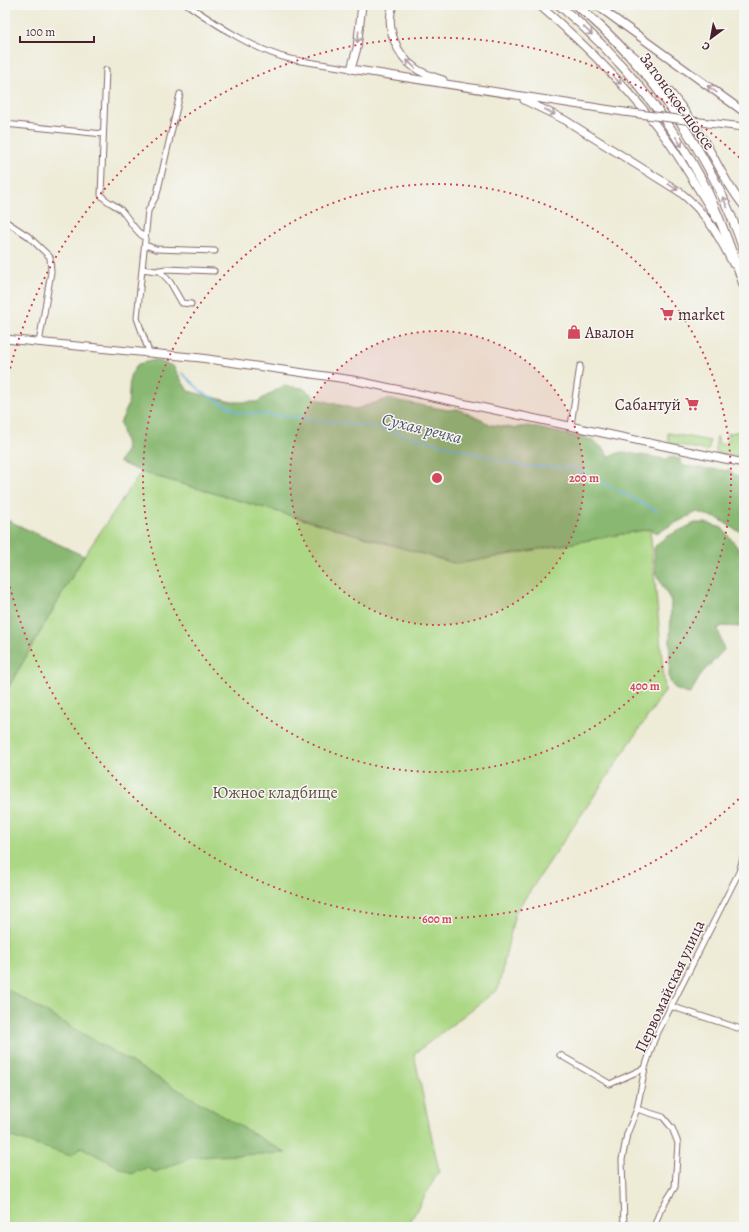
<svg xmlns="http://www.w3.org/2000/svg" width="749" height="1232" viewBox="0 0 749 1232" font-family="Alegreya,serif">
	<rect width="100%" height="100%" fill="#f6f6f2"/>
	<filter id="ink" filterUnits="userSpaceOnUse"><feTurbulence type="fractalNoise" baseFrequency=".025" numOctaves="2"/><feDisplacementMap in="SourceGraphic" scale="8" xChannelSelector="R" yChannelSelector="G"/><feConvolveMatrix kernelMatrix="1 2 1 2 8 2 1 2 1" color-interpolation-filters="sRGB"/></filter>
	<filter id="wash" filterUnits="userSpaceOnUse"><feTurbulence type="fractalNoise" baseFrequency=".012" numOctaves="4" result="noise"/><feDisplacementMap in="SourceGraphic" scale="16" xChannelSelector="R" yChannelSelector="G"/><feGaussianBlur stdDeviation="0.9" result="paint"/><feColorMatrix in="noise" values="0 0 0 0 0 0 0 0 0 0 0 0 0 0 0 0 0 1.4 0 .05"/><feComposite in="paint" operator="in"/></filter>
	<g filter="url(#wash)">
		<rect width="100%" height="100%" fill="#eeebd7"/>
		<path fill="#acd885" stroke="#7b7c58" d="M744,430V457L718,454L715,450L717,436L720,445L728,443L727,434Z
			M668,433L710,441L709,449L707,451L670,443L668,440Z
			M141,472L457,564L650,529L665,691L515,913L498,989L414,1054L439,1171L407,1227H5V693L84,556Z"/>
		<path fill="#89b872" stroke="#6a6c4e" d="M155,360L173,366L188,391L232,402H257L283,386L303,388L317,399L355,409L388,399L448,410L458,409L492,425L513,428L528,426L592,440L605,450L608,457L621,452L666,459L672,457L680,459L683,466L730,471L744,481V532L736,530L719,519L697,512L656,533L650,529L457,564L141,472L119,462L127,449L120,423L128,406L130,376L138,364Z
			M5,519L84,556L5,693Z
			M695,523H706L722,528L735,544L744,557V627L722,626L718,629L724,650L702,673L690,694C679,692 672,689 669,678L671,601L656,574L654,548L658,543L668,536Z
			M5,988L286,1153L193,1157L155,1172L147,1168L131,1174L81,1147L71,1156L5,1135Z"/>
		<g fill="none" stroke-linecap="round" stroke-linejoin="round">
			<path stroke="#69b3e1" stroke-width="1.5" d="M182,373L202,392L238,412L294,417L374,427L523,466L574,468L657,511"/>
		</g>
	</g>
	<g filter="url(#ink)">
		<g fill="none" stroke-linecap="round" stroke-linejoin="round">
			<defs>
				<path id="street" d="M188,5C217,25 256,51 290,59C310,63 331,65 351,69
					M106,70L101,195C107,203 115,204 121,210C130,220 133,229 145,238
					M5,124L103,134
					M5,221L28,236L50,257L51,272L39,343
					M145,245L156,249L215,251
					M142,269L156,271L166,269L214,271
					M159,270L170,282L182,303L191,304
					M149,352L137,318L148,211L157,194L180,94
					M571,425L580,366
					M670,1006L744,1030
					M560,1055L610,1084L645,1068
					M637,1109L663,1117L672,1128L678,1143L675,1187L660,1211L654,1227
					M624,1227L622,1160L627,1134L637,1109L645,1068L654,1040L739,872L744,855"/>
				<path id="secondary" d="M362,5L357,48L351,69L624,112
					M393,5C385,26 396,55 415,68C423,74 434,77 443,80
					M539,5C587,46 633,92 670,144C686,168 701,194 717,219
					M596,5L744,112
					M629,52C662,78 688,112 709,149C720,168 730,190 744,206
					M524,100L565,120L680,192C706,213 718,234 733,264
					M708,123L744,127
					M5,339L201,358L353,380L744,463"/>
				<path id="primary" d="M559,5C618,55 668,115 704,184C720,216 732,252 744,286
					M576,5C651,66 714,159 744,251"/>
			</defs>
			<use href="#street" stroke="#836667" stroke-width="7"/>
			<use href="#secondary" stroke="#836667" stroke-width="9"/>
			<use href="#primary" stroke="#836667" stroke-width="10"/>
			<use href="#street" stroke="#fff" stroke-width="5"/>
			<use href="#secondary" stroke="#fff" stroke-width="7"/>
			<use href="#primary" stroke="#fff" stroke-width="8"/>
			<defs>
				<path id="secondary-bridge" d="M624,112L708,123"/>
			</defs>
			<use href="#secondary-bridge" stroke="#836667" stroke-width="9" stroke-linecap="butt"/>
			<use href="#secondary-bridge" stroke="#fff" stroke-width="7"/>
		</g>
		<defs><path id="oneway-shaft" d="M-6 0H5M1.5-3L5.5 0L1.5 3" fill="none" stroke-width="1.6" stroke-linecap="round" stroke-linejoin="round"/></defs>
		<g stroke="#ae9aa0">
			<use href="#oneway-shaft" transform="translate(588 31) rotate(44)"/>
			<use href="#oneway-shaft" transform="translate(358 37) rotate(97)"/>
			<use href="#oneway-shaft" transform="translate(411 64) rotate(-137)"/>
			<use href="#oneway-shaft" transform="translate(617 80) rotate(46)"/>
			<use href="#oneway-shaft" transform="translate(712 89) rotate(-144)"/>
			<use href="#oneway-shaft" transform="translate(550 112) rotate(28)"/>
			<use href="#oneway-shaft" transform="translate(679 142) rotate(58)"/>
			<use href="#oneway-shaft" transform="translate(673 187) rotate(32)"/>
			<use href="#oneway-shaft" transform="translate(725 202) rotate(-113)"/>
		</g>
	</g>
	<circle cx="437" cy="478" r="147" fill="#d1495b" fill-opacity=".12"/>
	<g fill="none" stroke="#d1495b" stroke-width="2" stroke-dasharray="2 4">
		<circle cx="437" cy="478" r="147"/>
		<circle cx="437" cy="478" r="294"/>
		<path d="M743 795A441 441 0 0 1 6 570M6 386A441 441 0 0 1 743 161"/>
	</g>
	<defs>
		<symbol id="supermarket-bare" viewBox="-9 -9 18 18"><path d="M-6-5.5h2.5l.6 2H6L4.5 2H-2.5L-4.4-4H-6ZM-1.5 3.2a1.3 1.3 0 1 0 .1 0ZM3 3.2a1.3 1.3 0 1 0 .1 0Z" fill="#d1495b" stroke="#f6f6f2" stroke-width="2.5" paint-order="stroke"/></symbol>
		<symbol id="shop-bare" viewBox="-9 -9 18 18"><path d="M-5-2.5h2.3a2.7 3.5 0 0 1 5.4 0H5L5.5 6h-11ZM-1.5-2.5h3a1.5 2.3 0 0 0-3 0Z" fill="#d1495b" stroke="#f6f6f2" stroke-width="2.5" paint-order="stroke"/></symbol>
	</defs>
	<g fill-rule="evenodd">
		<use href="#supermarket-bare" x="657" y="304" width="20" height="20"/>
		<use href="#shop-bare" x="564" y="322" width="20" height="20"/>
		<use href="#supermarket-bare" x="682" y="394" width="20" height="20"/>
	</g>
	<g text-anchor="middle" stroke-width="3" stroke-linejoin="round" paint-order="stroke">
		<g font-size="16" fill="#4a1f2b" stroke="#f6f6f2">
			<text transform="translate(678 101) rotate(54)" y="6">Затонское шоссе</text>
			<text transform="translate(669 986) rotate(-65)" y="6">Первомайская улица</text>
		</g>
		<g font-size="16" fill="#4a1f2b" stroke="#f6f6f2" text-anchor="start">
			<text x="678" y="320">market</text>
			<text x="585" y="338">Авалон</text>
			<text x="681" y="410" text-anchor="end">Сабантуй</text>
		</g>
		<g font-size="16" fill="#624d42" stroke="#f6f6f2">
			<text x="275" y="798">Южное кладбище</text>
		</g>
		<g font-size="17" font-style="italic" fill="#55536b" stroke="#f6f6f2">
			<text transform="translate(422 428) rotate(14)" y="6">Сухая речка</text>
		</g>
	</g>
	<circle cx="437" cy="478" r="6" fill="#d1495b" stroke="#f6f6f2" stroke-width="2"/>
	<g font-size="12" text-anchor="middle" font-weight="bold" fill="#d1495b" stroke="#f6f6f2" stroke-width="3" stroke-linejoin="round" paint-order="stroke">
		<text x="584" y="482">200 m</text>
		<text x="645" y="690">400 m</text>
		<text x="437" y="923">600 m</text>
	</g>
	<rect width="749" height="1232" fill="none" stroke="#f6f6f2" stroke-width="20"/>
	<g transform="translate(711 38) rotate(212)" stroke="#f6f6f2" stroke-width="3" paint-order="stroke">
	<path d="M0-3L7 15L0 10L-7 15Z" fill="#4a1f2b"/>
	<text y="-6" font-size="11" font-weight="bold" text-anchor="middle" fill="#4a1f2b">С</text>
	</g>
	<path d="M20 36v6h74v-6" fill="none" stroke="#4a1f2b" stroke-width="2"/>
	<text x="26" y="36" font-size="12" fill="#4a1f2b" stroke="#f6f6f2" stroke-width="3" paint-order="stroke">100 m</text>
</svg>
